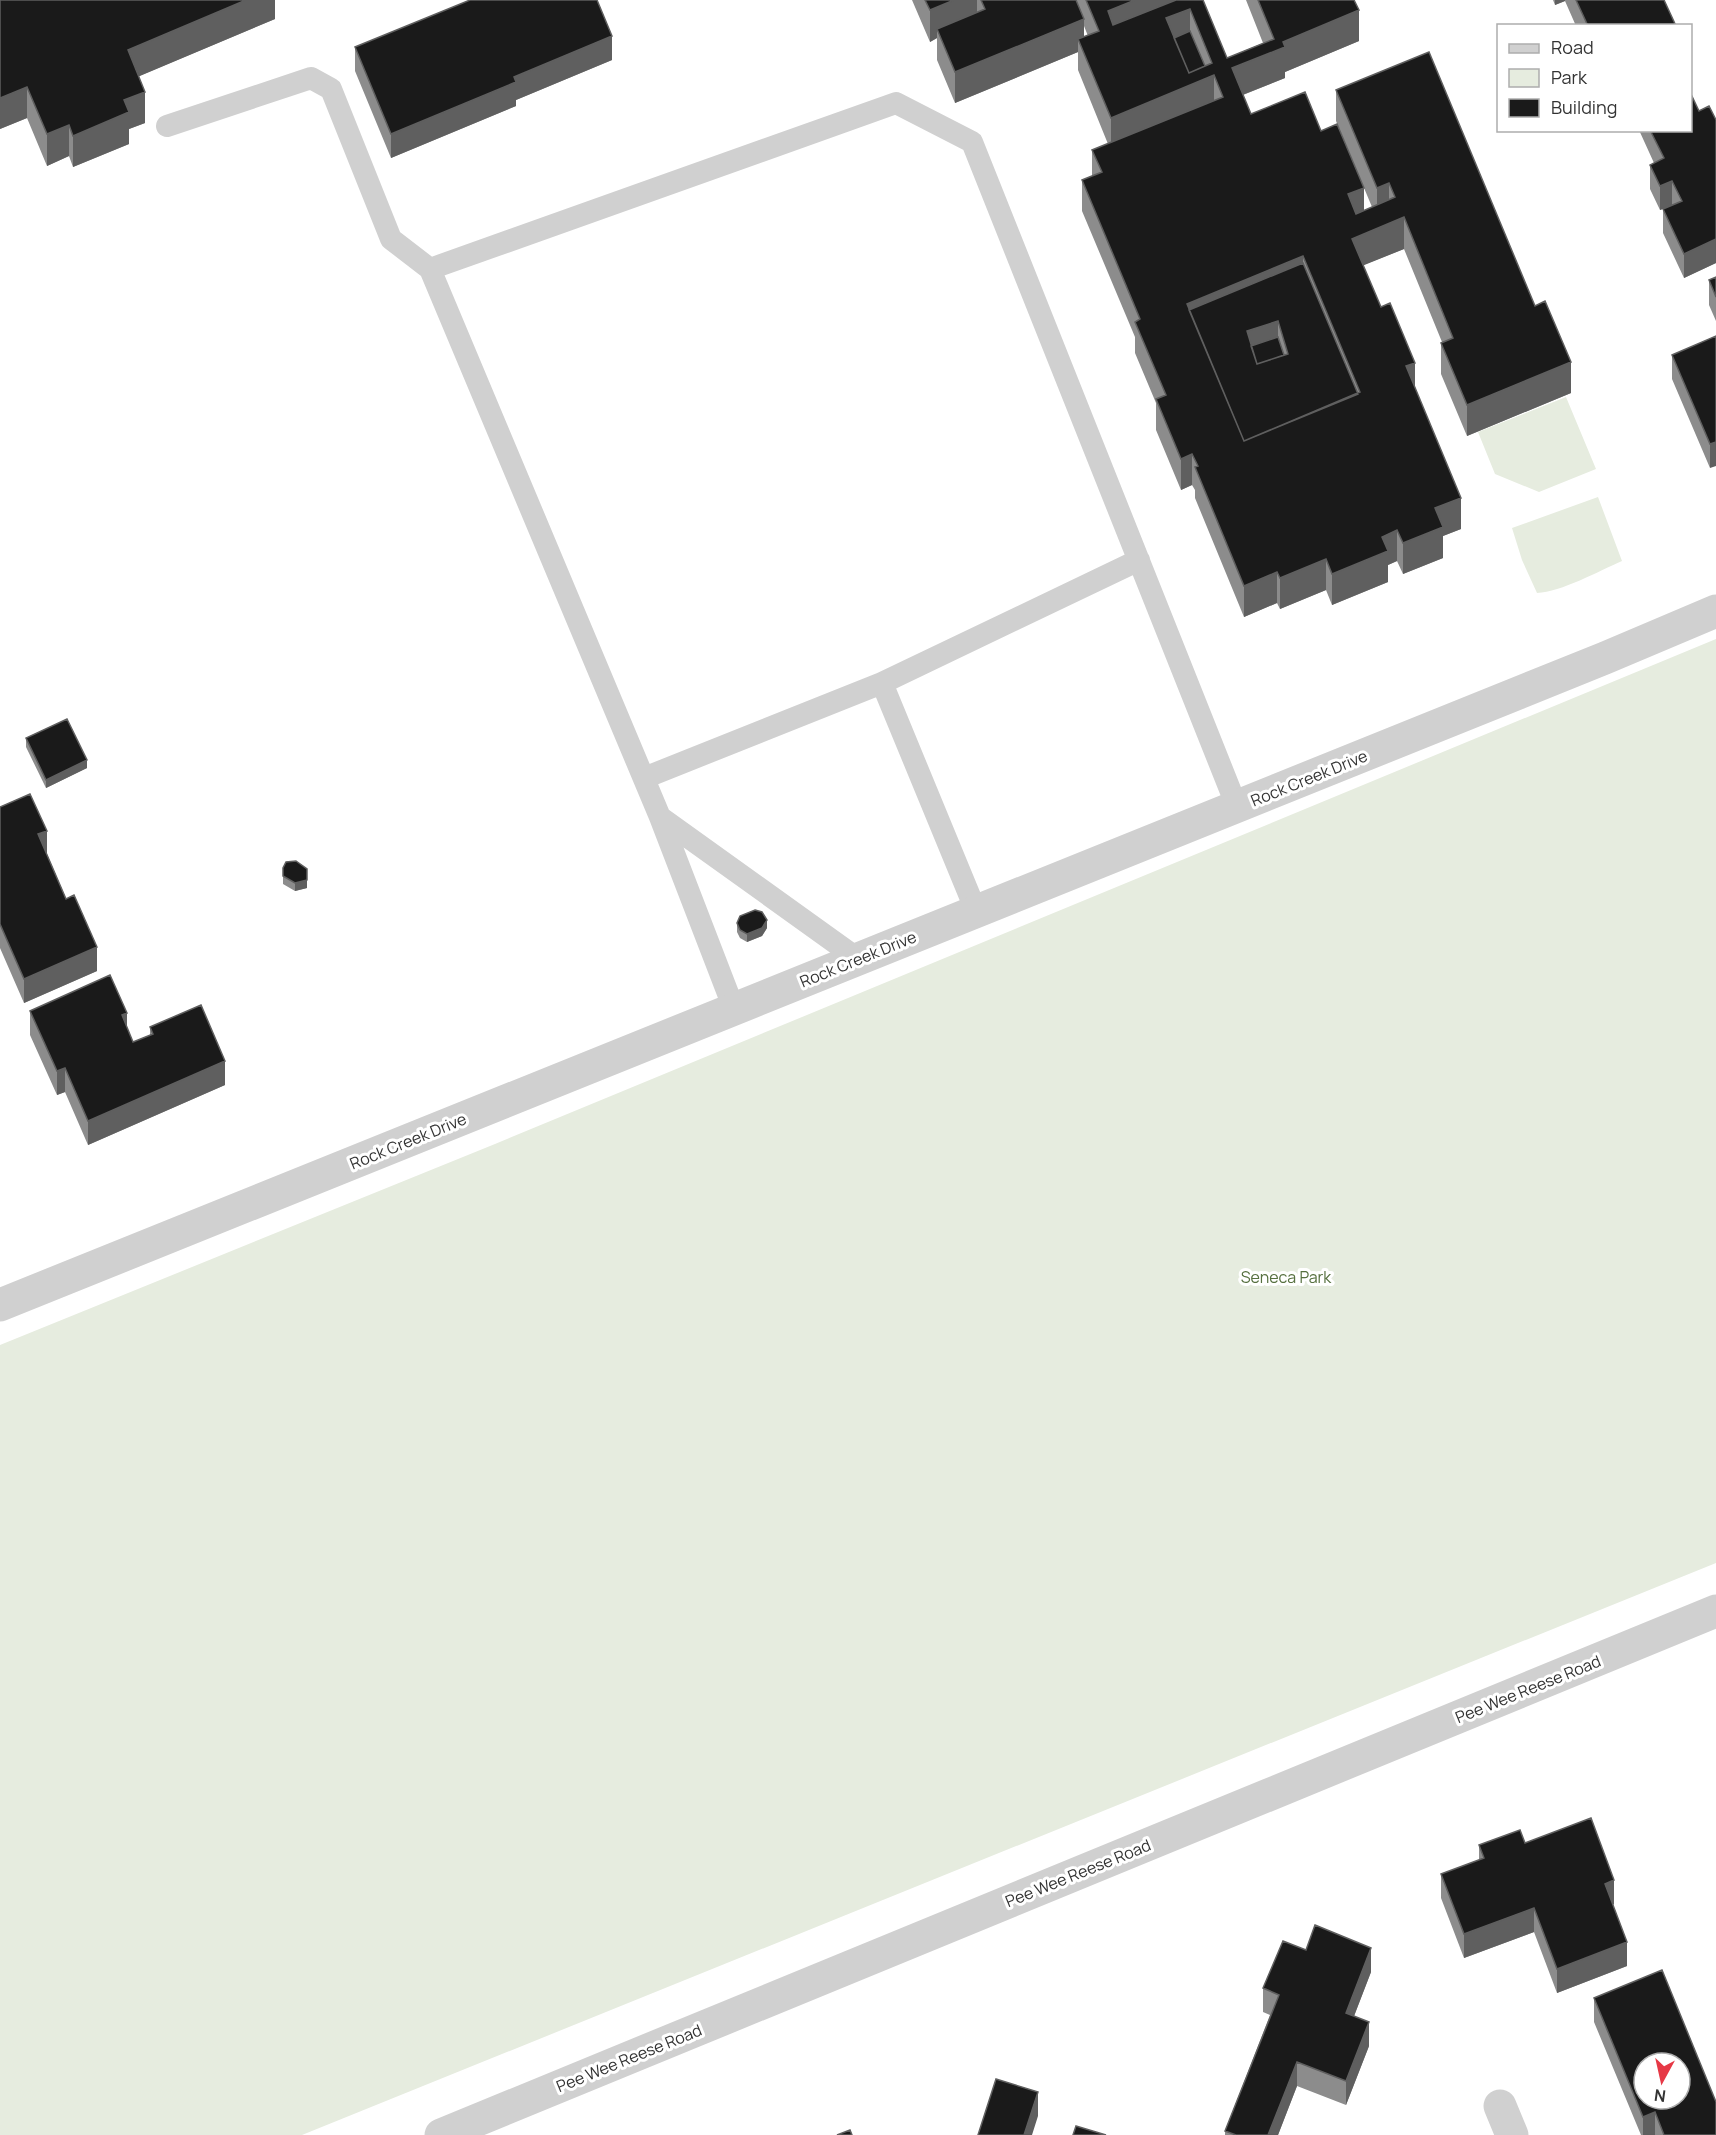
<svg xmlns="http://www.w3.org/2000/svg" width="1716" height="2135" viewBox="0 0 1716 2135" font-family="Manrope,sans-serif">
	<rect width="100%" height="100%" fill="#fff"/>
	<path fill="#e6ecdf" d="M1566,397L1596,469L1539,492L1495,474L1478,432Z
		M1598,497L1622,561C1599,571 1561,592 1537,593L1522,560L1512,528Z
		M1716,639V1563L302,2135H0V1345L495,1144Z"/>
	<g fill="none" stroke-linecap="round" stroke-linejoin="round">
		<path stroke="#d0d0d0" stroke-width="22" d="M167,126L311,78L331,89L391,239L430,269
			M882,683L1139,560
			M644,778L882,683L976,911
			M660,817L858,959
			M734,1009L660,817L430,269L896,103L972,142L1237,807"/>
		<path stroke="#d0d0d0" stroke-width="33" d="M0,1305L1605,658L1716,611
			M1500,2106L1512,2135
			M441,2135L1716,1611"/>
	</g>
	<path fill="#8c8c8c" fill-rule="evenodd" d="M0,0H275V19L139,76L145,123L129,129V144L73,167L69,156L47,166L27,118L0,129Z
		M912,0H1203L1227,58L1263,43L1246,0H1354L1359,41L1285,72V78L1243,95L1251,114L1321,131L1364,211L1372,207L1336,121V90L1571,393L1467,436L1441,374V343L1442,342L1404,249L1363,265L1415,387L1461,529L1443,536V558L1403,574L1397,561L1388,565V582L1332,605L1326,590L1280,609L1277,603L1244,617L1195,498V490L1192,485L1181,490L1156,430V403L1135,353V337L1082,211V180L1092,176V150L1108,144L1078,70V52L955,103L937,60V38L930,42ZM1084,26L1088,36L1084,37Z
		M1553,0H1664L1676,26H1576L1565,1L1555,5Z
		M355,47L612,60L516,100V106L391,158L355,71Z
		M1699,111L1716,120V263L1684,278L1663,233V209L1673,205L1660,210L1650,189V165L1654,163L1639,130H1690Z
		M1716,277V321L1709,305V280Z
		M1716,336L1710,468L1672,379V355Z
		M26,738L87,768L46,788L26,747Z
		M0,807L47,854L97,971L24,1003L0,948Z
		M283,868L307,888L295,891L283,884Z
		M737,923L767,928L762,936L747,942L740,938L737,932Z
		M30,1011L127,1028L133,1042L150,1035V1027L225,1085L88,1145L65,1092L57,1095L30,1035Z
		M1525,1843L1614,1904L1613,1905L1627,1966L1557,1993L1534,1932L1464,1958L1441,1898V1874L1479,1860V1845Z
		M1306,1950L1371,1972L1354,2016L1369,2046L1346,2105L1297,2086L1278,2135H1225V2131L1270,2015L1263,2012V1988Z
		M1594,1998L1716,2135H1641L1594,2022Z"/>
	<path fill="#5f5f5f" d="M246,0H275V19L128,81V50Z
		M954,0H977V21L937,29V38L930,42V10Z
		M1135,0H1179L1111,41L1108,11Z
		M1555,0H1565V1L1555,5Z
		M1190,9V40L1169,48L1166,18Z
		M1359,10V41L1285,72V78L1232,99V68L1283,42Z
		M1084,19V50L1078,39V52L955,103V72Z
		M612,36V60L516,100V106L391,158V134L514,77Z
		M1214,75V106L1111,149V118Z
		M27,87V118L0,129V98Z
		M145,92V123L129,129V144L73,167V136L124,100Z
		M69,125V156L47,166V134Z
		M1672,181V205L1660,210V186Z
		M1389,183V215L1377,219V188Z
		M1364,188V219L1348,225V194Z
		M1404,217V249L1352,270V239Z
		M1716,239V263L1684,278V254Z
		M1303,256V287L1195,332L1187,304Z
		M1278,321V345L1249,355L1247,331Z
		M1571,362V393L1467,436V405Z
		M1415,363V394L1406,366Z
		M1716,442V466L1710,468V444Z
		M1192,454V485L1181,490V459Z
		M1461,498V529L1443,536V558L1403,574V543L1435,508Z
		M1397,530V561L1388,565V582L1332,605V574L1382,537Z
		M1326,559V590L1280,609V578Z
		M1277,572V603L1244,617V586Z
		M87,760V768L46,788V780Z
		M47,831V855L38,834Z
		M307,869V888L295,891V883Z
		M767,920V928L762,936L747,942V934Z
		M97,947V971L24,1003V979Z
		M127,1013V1037L122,1015Z
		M225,1061V1085L88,1145V1121Z
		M65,1068V1092L57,1095V1071Z
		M1614,1880V1904L1605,1908V1884Z
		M1534,1908V1932L1464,1958V1934Z
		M1627,1942V1966L1557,1993V1969Z
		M1371,1948V1972L1346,2037V2013Z
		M1369,2022V2046L1346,2105V2081Z
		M1297,2062V2086L1278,2135H1268Z
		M1038,2092V2116L1032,2135H1024Z
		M1655,2112V2135H1643V2117Z"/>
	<path fill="#1a1a1a" stroke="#5f5f5f" stroke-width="1.5" fill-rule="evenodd" d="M0,0H246L128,50L145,92L124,100L129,112L73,136L69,125L47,134L27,87L0,98Z
		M470,0H597L612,36L514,77L516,82L391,134L355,47Z
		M925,0H954L930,10Z
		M981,0H1076L1084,19L955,72L937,29L985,9Z
		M1086,0H1135L1108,11L1113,25L1176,0H1203L1227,58L1274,39L1258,0H1354L1359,10L1283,42L1285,47L1232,68L1251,114L1305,92L1321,131L1337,124L1364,188L1348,194L1356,214L1395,197L1389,183L1377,188L1336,90L1429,52L1535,306L1545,301L1571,362L1467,405L1441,343L1453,338L1404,217L1352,239L1381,307L1390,303L1415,363L1406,366L1461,498L1435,508L1443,527L1403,543L1397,530L1382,537L1388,551L1332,574L1326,559L1280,578L1277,572L1244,586L1195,467L1198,466L1192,454L1181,459L1156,399L1166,395L1135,322L1140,319L1082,180L1102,172L1092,150L1223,97L1214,75L1111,118L1078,39L1099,31ZM1190,9L1212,63L1189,73L1166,18ZM1303,256L1360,392L1244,441L1187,304Z
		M1576,0H1664L1676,26H1588Z
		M1190,31L1205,66L1189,73L1174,38Z
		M1690,92L1699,111L1709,106L1716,120V239L1684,254L1663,209L1682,201L1672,181L1660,186L1650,165L1664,158L1650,130H1690Z
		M1303,263L1358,394L1244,441L1189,310ZM1278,321L1288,354L1257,364L1247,331Z
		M1716,277V297L1709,280Z
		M1716,336V442L1710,444L1672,355Z
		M1278,337L1284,355L1257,364L1251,346Z
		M67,719L87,760L46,780L26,738Z
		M30,794L47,831L38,834L66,899L74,895L97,947L24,979L0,924V807Z
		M296,861L307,869V880L295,883L283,876V868L286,862Z
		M755,910L762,912L767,920L762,928L747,934L740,930L737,923L740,916Z
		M110,975L127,1013L122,1015L133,1042L153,1034L150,1027L201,1005L225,1061L88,1121L65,1068L57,1071L30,1011Z
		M1591,1818L1614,1880L1605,1884L1627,1942L1557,1969L1534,1908L1464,1934L1441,1874L1484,1858L1479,1845L1520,1830L1525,1843Z
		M1315,1925L1371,1948L1346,2013L1369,2022L1346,2081L1297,2062L1268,2135H1236L1225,2131L1279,1995L1263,1988L1283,1941L1306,1950Z
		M1662,1970L1716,2102V2135H1664L1655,2112L1643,2117L1594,1998ZM1644,2063H1680V2099H1644Z
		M996,2079L1038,2092L1024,2135H978Z
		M1076,2126L1106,2135H1073Z
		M850,2130L852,2135H837Z"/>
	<g text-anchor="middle" stroke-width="6" stroke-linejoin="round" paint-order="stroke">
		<g font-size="16" fill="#333" stroke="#fff">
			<text transform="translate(1309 778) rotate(-22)" y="6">Rock Creek Drive</text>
			<text transform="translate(858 959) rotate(-22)" y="6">Rock Creek Drive</text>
			<text transform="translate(408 1141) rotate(-22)" y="6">Rock Creek Drive</text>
			<text transform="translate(1528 1689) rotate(-22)" y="6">Pee Wee Reese Road</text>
			<text transform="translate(1078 1873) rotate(-22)" y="6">Pee Wee Reese Road</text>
			<text transform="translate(629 2058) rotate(-22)" y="6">Pee Wee Reese Road</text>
		</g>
		<g font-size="16" fill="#56703f" stroke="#fff">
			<text x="1286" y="1283">Seneca Park</text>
		</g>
	</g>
	<rect x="1497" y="24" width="195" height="108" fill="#ffffff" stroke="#adadad" stroke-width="1.5"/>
	<rect x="1509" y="44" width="30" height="9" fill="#d0d0d0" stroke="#adadad" stroke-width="1.5"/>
	<text x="1551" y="54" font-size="18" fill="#333333">Road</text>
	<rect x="1509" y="69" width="30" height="18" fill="#e6ecdf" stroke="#adadad" stroke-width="1.5"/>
	<text x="1551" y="84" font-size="18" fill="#333333">Park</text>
	<rect x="1509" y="99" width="30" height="18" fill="#1a1a1a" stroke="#adadad" stroke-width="1.5"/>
	<text x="1551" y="114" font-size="18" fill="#333333">Building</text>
	<g transform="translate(1662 2081) rotate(188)"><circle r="28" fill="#ffffff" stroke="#adadad" stroke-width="1.5"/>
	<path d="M0-4.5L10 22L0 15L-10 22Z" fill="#e63946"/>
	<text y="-9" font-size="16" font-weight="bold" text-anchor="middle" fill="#333333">N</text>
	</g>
</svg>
